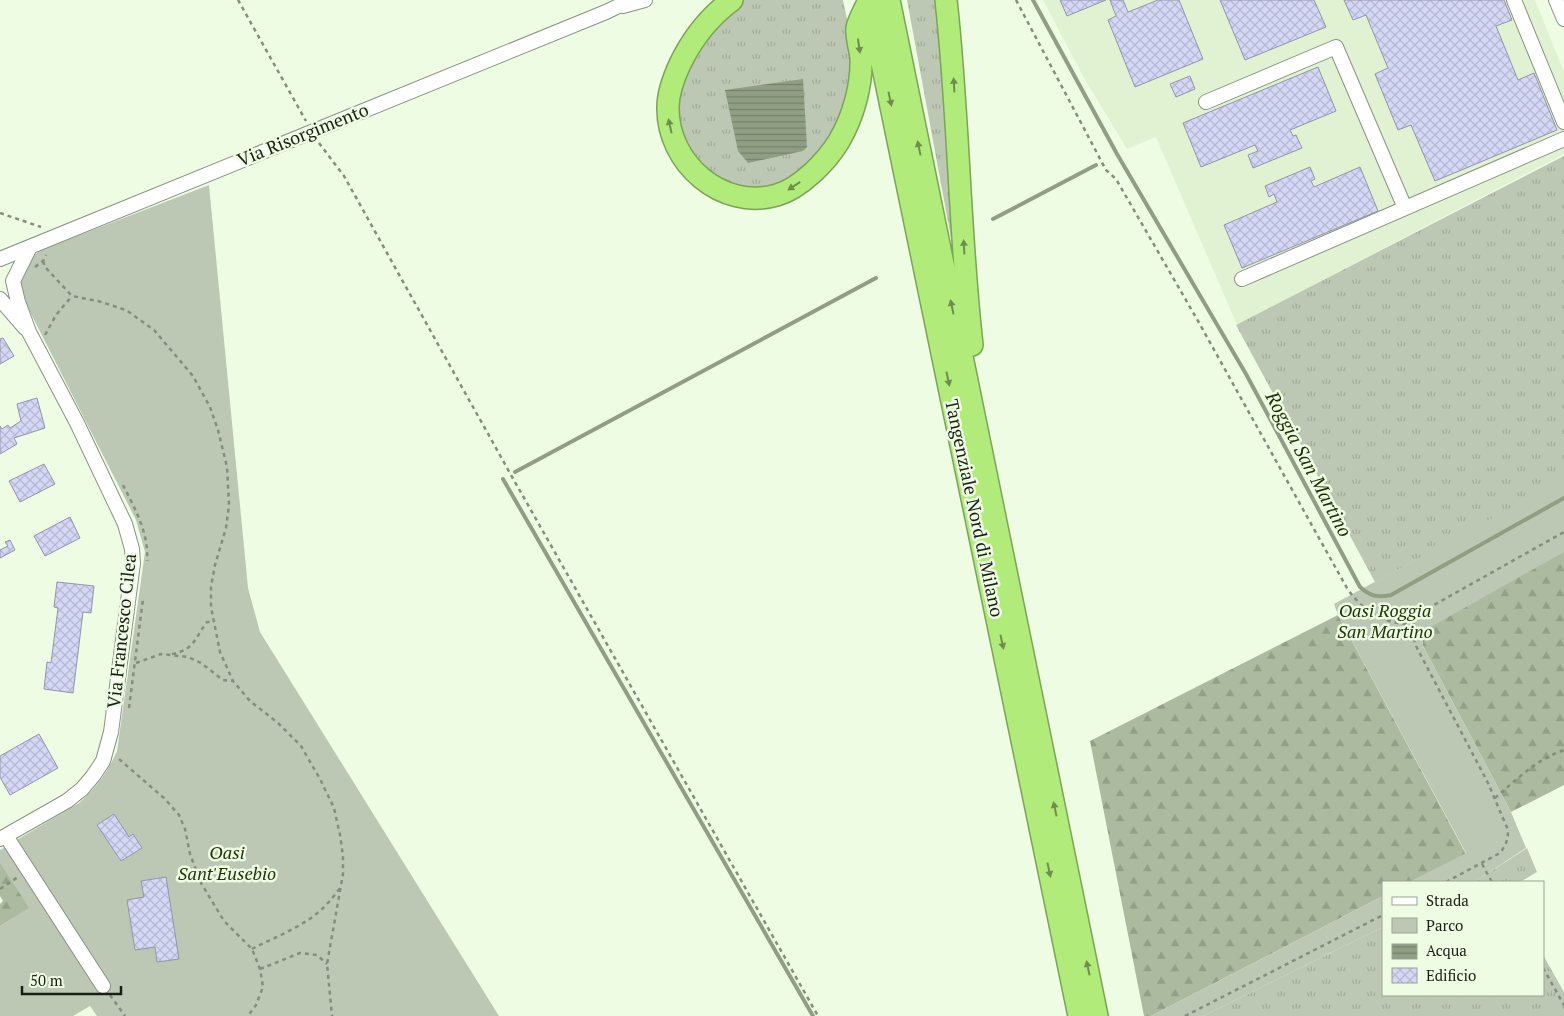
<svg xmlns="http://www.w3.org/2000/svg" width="1564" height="1016" viewBox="0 0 1564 1016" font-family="'PT Serif',serif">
	<defs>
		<pattern id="grass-tufts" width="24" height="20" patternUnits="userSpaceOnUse" patternTransform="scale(1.25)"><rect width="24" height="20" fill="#bdc8b4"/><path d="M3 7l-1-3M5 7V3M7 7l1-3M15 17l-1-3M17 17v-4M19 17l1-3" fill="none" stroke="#a2ab9a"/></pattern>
		<pattern id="forest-firs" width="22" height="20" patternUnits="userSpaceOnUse" patternTransform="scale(1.25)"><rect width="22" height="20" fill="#acbb9f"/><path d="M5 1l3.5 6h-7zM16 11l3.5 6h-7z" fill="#93a088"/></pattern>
		<pattern id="water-rules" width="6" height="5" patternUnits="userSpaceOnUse" patternTransform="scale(1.25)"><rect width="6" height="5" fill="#909f84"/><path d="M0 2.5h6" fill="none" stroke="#75816b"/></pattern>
		<pattern id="building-cross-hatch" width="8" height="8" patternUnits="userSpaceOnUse" patternTransform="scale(1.25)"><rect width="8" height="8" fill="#d5d7f6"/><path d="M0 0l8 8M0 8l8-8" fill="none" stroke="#b6b8d2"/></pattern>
	</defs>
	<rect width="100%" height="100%" fill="#eefce4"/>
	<path fill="#e1f2d3" d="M1043,0H1535L1564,72V154L1237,325L1156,137L1127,149L1084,78Z"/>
	<path fill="url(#grass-tufts)" d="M742,0H843L850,33L853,66L840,126L822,152L782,186L754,193L711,181L678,138L679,83L705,34Z
		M907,0H939L956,265Z
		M1564,156V480L1375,582L1236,325Z
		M1527,848L1537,872L1520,882H1473L1482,877Z
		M1383,927V995H1543V955L1564,992V1016H1203Z"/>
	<path fill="url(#forest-firs)" d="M1564,551V785L1511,812L1423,646L1422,637L1426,629Z
		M1338,615L1466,854L1410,882H1383V896L1151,1016H1144L1090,741Z
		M0,862L30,908L0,926V904L3,901L0,896Z"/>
	<path fill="#bdc8b4" d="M209,185L248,588L260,632L499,1016H97L90,1006L73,1016H0V926L29,908L0,862V850L79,803C97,787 107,773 117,751L145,552L136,520L25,302C24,296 22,290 21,285C20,272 30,257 41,250Z
		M1564,479V552L1427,629L1422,637L1423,646L1511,812L1526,848L1482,877L1473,882H1410L1466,853L1338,615L1334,604Z
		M1383,896V927L1203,1016H1151Z"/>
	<path fill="url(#water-rules)" d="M803,79L807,147L803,151L748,163L738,151L725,90Z"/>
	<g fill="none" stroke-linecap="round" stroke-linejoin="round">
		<path stroke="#909f84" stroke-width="4" d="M1033,0L1117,154L1246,374L1360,587C1370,596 1377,598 1391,595L1564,498
			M993,219L1096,165
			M515,472L876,278
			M503,479L813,1016"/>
	</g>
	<path fill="url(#building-cross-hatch)" stroke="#9394ab" d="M1060,0H1106L1067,16Z
		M1110,0H1123L1128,12L1158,0H1179L1203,59L1135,87L1108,20L1116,16Z
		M1220,0H1314L1326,27L1245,60Z
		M1344,0H1504L1512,20L1496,26L1518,80L1534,73L1557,130L1435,181L1411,125L1398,130L1375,74L1388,68L1366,15L1353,20Z
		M1318,67L1336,111L1290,130L1293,136L1296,135L1302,148L1253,168L1248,155L1258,151L1255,145L1201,167L1183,123Z
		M1190,76L1195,89L1176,97L1170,84Z
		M1310,167L1315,179L1311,181L1314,187L1360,167L1378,211L1242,268L1224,225L1277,202L1274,194L1269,197L1265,186Z
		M3,338L14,356L0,364V339Z
		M37,398L45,428L14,438L17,444L0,454V426L2,429L8,425L10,428L21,421L17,404Z
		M44,464L55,484L20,502L9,481Z
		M70,517L80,538L45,556L34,536Z
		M10,540L15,550L0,558V550L8,546L5,542Z
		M57,582L94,586L91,613L83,612L73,693L44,689L47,662L51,663L58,608L54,607Z
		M39,734L58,768L10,795L0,777V756Z
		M114,814L129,837L133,834L142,848L121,861L97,825Z
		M166,877L179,959L157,962L155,947L135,950L127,900L144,897L141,881Z"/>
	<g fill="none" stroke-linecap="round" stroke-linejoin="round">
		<defs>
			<path id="minor" d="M1514,0L1564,122
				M1556,0L1564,19
				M623,6L645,0
				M1206,102L1336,47L1405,208
				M0,259L606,12L631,0
				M1242,279L1564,139
				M0,299L25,328
				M6,836L103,986
				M0,839L67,801L82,789L93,776L103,761L111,732L133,563L132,549L125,524L77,423L29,332L18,302L13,281L30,247"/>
			<path id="highway" d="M732,0C709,17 692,39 680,64C674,77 668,93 668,107C667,163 722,211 777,195C801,188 827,161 839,141C853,117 862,86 861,58C860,48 856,37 857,28C858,21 866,7 869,0
				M869,0L1079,1016
				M889,0L1097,1016
				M946,0C959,115 959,231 972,345"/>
		</defs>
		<use href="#minor" stroke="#88947e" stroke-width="16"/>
		<use href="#highway" stroke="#7ca457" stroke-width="24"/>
		<path stroke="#858e7e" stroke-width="2.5" stroke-dasharray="4 4" stroke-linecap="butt" d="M238,0L306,121
			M1016,0L1106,170L1116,179L1198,321L1348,590C1370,617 1378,620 1411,625
			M319,143L344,176L511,475L818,1016
			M0,213L41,227
			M43,261L45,267L72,296L98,301L126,310L154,330L193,376L210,407L218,430L227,467L229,505L226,528L215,565L211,587V607L220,652L233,681L250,701L278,723L301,746L320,779L334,808L340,835L343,856V874L327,964L332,1016
			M35,267L43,261L46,255
			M45,335L56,315L72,296
			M123,485C135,509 149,533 147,561
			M172,654C195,650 195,637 207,622H213
			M136,663L161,654L188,657L201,663L223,680L233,681
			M129,708L143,599
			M119,759L165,799L179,815L185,829L190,854L201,883L224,921L252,949L260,969L263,987L256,1005L248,1016
			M1495,798C1516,780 1537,759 1564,750
			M1482,864L1492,882
			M1446,882L1500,853C1506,845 1508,840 1508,830L1488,783L1417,648C1410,630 1409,623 1425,610L1564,532
			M0,889L18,877
			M252,949C277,936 308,925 327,904C332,899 336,893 340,888
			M1543,968L1564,1005
			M260,969L300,953L317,955L327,964
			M110,995L125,1016
			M1185,1016L1383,915"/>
		<use href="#minor" stroke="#fff" stroke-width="14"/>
		<use href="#highway" stroke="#b1eb7a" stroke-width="21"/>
	</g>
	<defs><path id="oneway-solid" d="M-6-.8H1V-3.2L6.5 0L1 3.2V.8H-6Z" transform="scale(1.25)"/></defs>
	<g fill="#6d8f4d">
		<use href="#oneway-solid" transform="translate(859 46) rotate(82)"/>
		<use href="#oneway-solid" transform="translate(954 85) rotate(-93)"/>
		<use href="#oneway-solid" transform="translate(890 99) rotate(78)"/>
		<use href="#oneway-solid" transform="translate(670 126) rotate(-102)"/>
		<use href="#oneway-solid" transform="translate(919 148) rotate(-102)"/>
		<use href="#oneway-solid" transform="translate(794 186) rotate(147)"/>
		<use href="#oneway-solid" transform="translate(964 247) rotate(-93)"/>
		<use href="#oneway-solid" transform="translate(952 307) rotate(-102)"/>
		<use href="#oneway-solid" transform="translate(948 379) rotate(78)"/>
		<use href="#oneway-solid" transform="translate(1002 642) rotate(78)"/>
		<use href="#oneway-solid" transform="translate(1055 809) rotate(-102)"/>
		<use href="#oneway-solid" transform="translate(1049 870) rotate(78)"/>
		<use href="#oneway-solid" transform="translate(1088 968) rotate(-102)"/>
	</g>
	<g text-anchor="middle" stroke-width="5" stroke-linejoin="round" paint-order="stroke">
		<g font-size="18" fill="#1a1f16" stroke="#eefce4">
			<text transform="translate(303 135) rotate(-22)" y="6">Via Risorgimento</text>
			<text transform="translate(974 508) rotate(78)" y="6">Tangenziale Nord di Milano</text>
			<text transform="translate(122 631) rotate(-84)" y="6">Via Francesco Cilea</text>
		</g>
		<g font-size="18" font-style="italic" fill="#22370a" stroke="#eefce4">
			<text x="1385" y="617">Oasi Roggia<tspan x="1385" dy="21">San Martino</tspan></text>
			<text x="227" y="859">Oasi<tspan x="227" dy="21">Sant'Eusebio</tspan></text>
		</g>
		<g font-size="19" font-style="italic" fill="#1c3004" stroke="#eefce4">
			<text transform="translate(1309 464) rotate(62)" y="7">Roggia San Martino</text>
		</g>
	</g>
	<rect x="1382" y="881" width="162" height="115" fill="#eefce4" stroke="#99a492"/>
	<rect x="1392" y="897" width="25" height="8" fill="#ffffff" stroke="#99a492"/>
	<text x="1426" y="906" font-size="15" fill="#1a1f16">Strada</text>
	<rect x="1392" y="918" width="25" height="15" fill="#bdc8b4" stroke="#99a492"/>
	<text x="1426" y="931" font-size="15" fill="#1a1f16">Parco</text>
	<rect x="1392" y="944" width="25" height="15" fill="url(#water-rules)" stroke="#99a492"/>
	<text x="1426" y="956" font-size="15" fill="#1a1f16">Acqua</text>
	<rect x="1392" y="968" width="25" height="15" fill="url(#building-cross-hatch)" stroke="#99a492"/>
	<text x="1426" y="981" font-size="15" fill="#1a1f16">Edificio</text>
	<path d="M22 986v8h99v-8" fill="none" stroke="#1a1f16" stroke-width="2.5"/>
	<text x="30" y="986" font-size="15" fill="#1a1f16" stroke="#eefce4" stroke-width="4" paint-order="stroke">50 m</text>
</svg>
